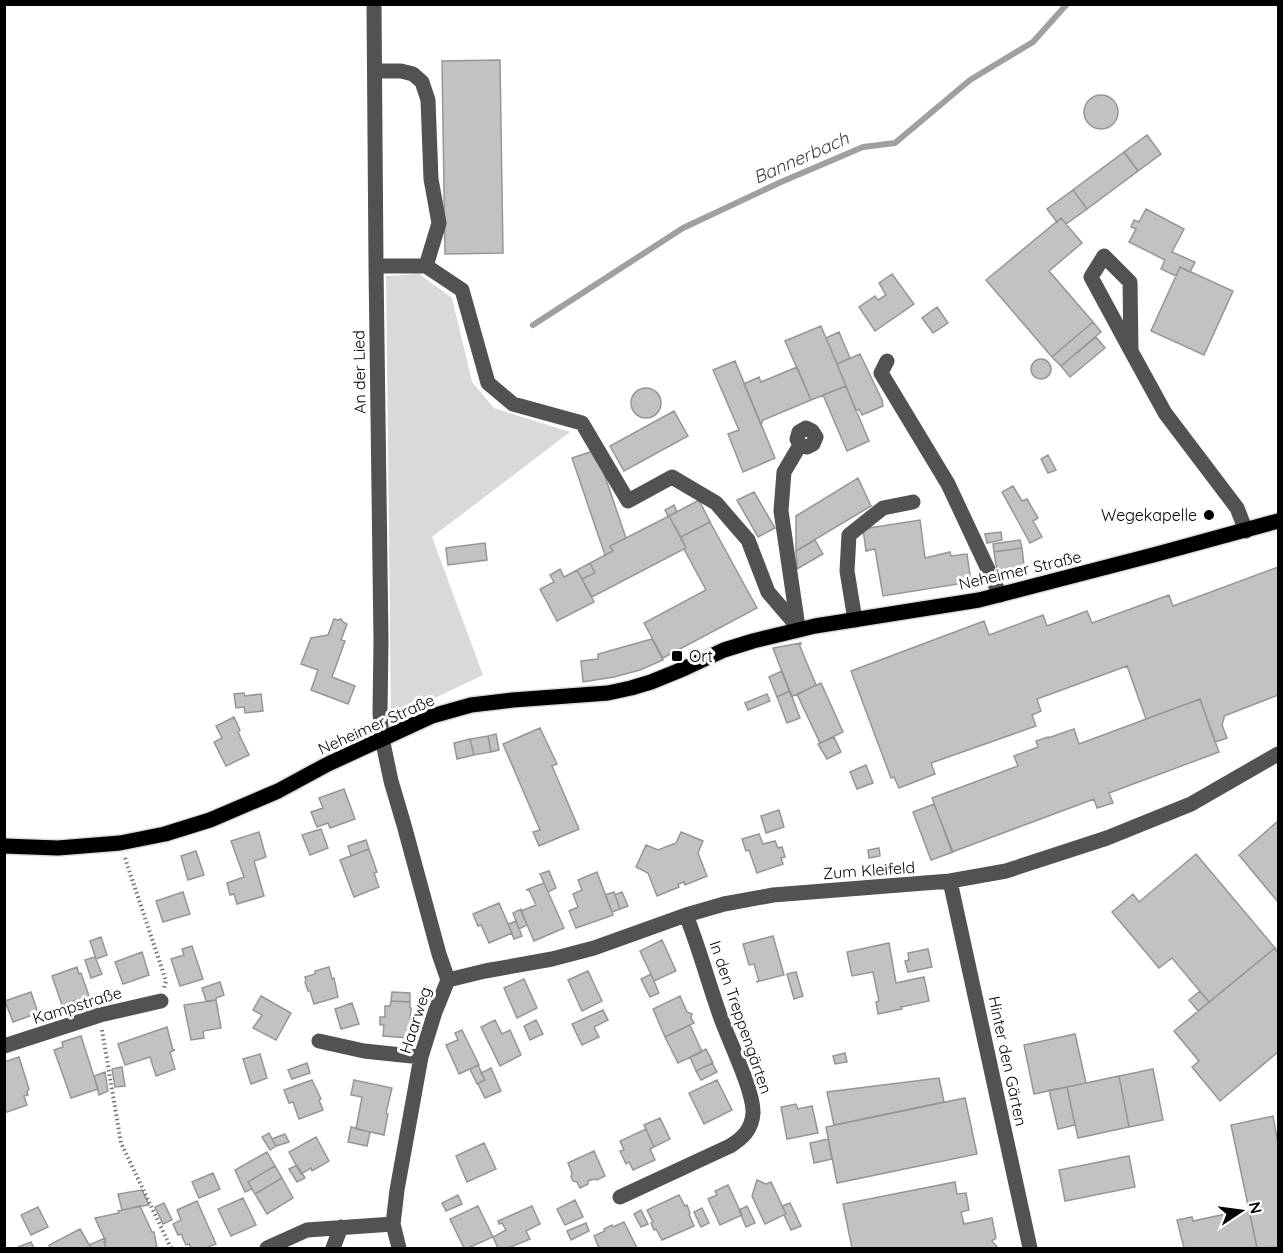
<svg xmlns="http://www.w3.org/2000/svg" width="1283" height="1253" viewBox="0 0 1283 1253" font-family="Quicksand,sans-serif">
	<rect width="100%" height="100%" fill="#fff"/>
	<path fill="#d9d9d9" d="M419,274L452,298L472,382L494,408L570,432L432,537L483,675L391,719L386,276Z"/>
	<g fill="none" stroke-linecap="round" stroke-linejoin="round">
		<path stroke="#a0a0a0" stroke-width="6" d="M533,325L683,228L781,182L863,147L895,143L970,80L1033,42L1067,4"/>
	</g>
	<path fill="#c2c2c2" stroke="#969696" stroke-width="1.5" d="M500,60L503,253L445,254L442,61Z
		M1084 112a17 17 0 1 1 34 0a17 17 0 1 1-34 0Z
		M1147,135L1161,154L1138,171L1124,152Z
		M1124,152L1138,171L1087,209L1073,190Z
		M1073,190L1087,209L1066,224L1061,218L1057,222L1047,209Z
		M1146,209L1184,229L1172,252L1195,262L1190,272L1180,267L1176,276L1161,269L1165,260L1129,242L1136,229L1131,227L1134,220L1139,222Z
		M1061,218L1082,243L1049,271L1093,322L1052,357L986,280Z
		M1180,267L1233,291L1204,355L1151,331Z
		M892,274L914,304L875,331L859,307L875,296L878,300L886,295L879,283Z
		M937,307L948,323L933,333L922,318Z
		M1093,322L1101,332L1061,366L1052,357Z
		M821,326L846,386L811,400L785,341Z
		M839,332L850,358L837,364L826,338Z
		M1096,337L1105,348L1070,377L1061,366Z
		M860,354L882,400L883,406L862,415L859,409L856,411L837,364Z
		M1031 369a10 10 0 1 1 20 0a10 10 0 1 1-20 0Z
		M735,361L775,458L743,472L728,434L739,430L713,370Z
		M797,367L811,400L763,420L761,425L744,384L759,377L761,382Z
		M846,386L869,441L847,451L823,395Z
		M631 403a15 15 0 1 1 30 0a15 15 0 1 1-30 0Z
		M674,411L688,436L624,471L610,446Z
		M596,450L626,538L610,546L613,551L605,555L572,458Z
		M1048,455L1056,470L1048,473L1041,459Z
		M858,478L871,506L796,551V516Z
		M1013,486L1022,501L1027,499L1038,518L1033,521L1042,537L1030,543L1002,492Z
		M754,492L775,528L758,537L737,500Z
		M699,500L710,522L681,537L669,516Z
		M674,505L677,512L668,516L665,510Z
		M669,516L686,548L592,597L582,579L595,573L590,563L613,551L610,546Z
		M920,520L925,558L950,552L951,556L967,554L971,582L883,596L875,549L866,551L863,529Z
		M710,522L757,608L663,658L644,623L706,590L684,549L686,548L681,537Z
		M1001,532L1002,540L987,543L985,534Z
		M815,540L823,554L797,569L796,551Z
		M1020,540L1022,548L994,552L993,544Z
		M485,543L487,560L448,565L446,548Z
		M1022,548L1025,574L998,578L994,552Z
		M590,563L595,573L582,579L577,570Z
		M1278,567V695L1224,716V718L1222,725L1227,738L1215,742L1200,699L1146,719L1127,666L1037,699L1041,711L1032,715L1036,726L931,763L935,774L899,788L894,777L891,778L851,671L984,621L989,635L1043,615L1047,626L1087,611L1092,623L1169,595L1173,606Z
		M560,569L564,577L577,570L594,602L557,621L540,589L554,582L550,575Z
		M334,619L338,620L341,619L343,622L347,624L341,640L345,641L332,677L355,686L348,704L311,690L318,670L301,664L311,638L328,635Z
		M652,639L663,660L640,670L614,677L583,682L581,661L598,659V654Z
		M801,643V644H799L816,685L797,695L791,696L773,648Z
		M782,671L790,691L777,697L769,677Z
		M821,683L843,732L820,743L797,694Z
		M790,691L800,718L787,723L777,697Z
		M244,693L245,696L261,694L263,711L245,713L244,707L236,708L234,694Z
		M767,694L770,701L748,710L745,703Z
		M1200,699L1219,752L1109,793L1113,803L1097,808L1094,799L952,852L932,798L1018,766L1014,756L1038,747L1036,741L1048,737V738L1074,729L1079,744Z
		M234,717L240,730L238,732L249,755L226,766L214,742L222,738L216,726Z
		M540,728L557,764L552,766L579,829L539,846L533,832L540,830L503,744Z
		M496,734L499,750L491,752L488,736Z
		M488,736L491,752L474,755L470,739Z
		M834,737L841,752L827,759L818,744Z
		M470,739L474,755L457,759L454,743Z
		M866,765L873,783L857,789L850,772Z
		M344,789L355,819L330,828L328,823L317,827L311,812L323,808L319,798Z
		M934,804L953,852L931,860L913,812Z
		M779,810L784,827L766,833L761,816Z
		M1278,821V902L1239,855Z
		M321,829L328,848L310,855L302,835Z
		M259,832L266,857L254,861L264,896L237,904L234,894L230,895L227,883L244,877L231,841Z
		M681,832L703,841L698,853L707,876L685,885L684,882L678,884L679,887L657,896L648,873L636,867L646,845L658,850L676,843Z
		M759,834L763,844L775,841L778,848L782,847L785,857L781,858L783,864L757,873L749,850L746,851L742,839Z
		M366,840L369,849L351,856L348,846Z
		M879,848L880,856L869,858L868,850Z
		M369,849L377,872L374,873L379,887L354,897L340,860Z
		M196,851L204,875L188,880L181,856Z
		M1196,854L1275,948L1209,1002L1172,958L1159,968L1112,912L1133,894L1139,902Z
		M549,871L556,888L548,892L540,874Z
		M597,872L613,915L576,928L569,911L578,907L573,894L582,890L578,880Z
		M544,883L564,928L534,941L521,911L536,905L529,890H526Z
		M183,892L190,914L163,922L156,901Z
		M614,892L620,909L612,912L605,895Z
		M622,892L628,906L620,909L615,895Z
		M499,903L512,933L489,943L481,925L478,926L473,914Z
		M521,909L527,925L519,929L513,913Z
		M516,921L522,936L514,939L508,924Z
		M773,936L784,975L756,982L759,981L754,964L749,965L743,944Z
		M101,937L107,955L96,959L90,941Z
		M662,940L676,971L654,981L640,951Z
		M889,943L896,983L924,977L929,1001L901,1007L902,1009L878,1014L876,1002L879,1001L873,972L852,976L847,952Z
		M192,946L203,979L180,986L171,959L184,955L182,949Z
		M1275,948L1278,953V1052L1220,1101L1192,1067L1199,1061L1174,1031Z
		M928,949L932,967L908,972L905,961L909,960L908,953Z
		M142,952L149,975L123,984L115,962Z
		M95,957L102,974L91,978L85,960Z
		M77,967L79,974L81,973L89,996L62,1005L52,976Z
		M329,967L332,979L334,978L338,997L314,1004L310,991H308L305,982L306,980L305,977L315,974V971Z
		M588,971L602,1001L582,1011L568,980Z
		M796,972L803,996L794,999L787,974Z
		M651,974L659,993L650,997L641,979Z
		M524,979L537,1008L517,1018L504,988Z
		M220,982L224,995L216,998V1000L206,1001L202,988Z
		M1200,991L1209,1002L1198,1011L1189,1000Z
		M31,992L38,1013L13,1022L5,1001Z
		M392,992L410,993V1002L391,1001Z
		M261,996L291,1013L276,1040L253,1028L262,1015L253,1010Z
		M680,996L687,1012L692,1014L691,1018L694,1023L665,1037L653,1009Z
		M216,1000L221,1028L203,1031L204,1038L191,1040L184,1005Z
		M391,1001L410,1002V1007L411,1008L409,1038L383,1036L384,1025H380V1017H385V1006H390Z
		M352,1003L359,1024L341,1029L335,1009Z
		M603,1010L608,1020L594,1027L599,1037L582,1045L572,1024Z
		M495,1020L502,1034L510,1030L521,1055L500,1066L481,1027Z
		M536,1020L543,1034L530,1040L524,1026Z
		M690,1025L702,1052L678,1063L665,1037Z
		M167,1027L173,1050H175L170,1052L175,1069L156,1076L150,1057L125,1065L118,1044Z
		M462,1030L479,1065L459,1074L446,1045L458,1040L455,1033Z
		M1075,1034L1086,1083L1034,1094L1024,1045Z
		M81,1036L98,1089L71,1098L54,1050L63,1047L62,1042Z
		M706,1049L713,1063L696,1071L690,1057Z
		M845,1053L847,1062L835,1064L833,1056Z
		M260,1054L267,1078L251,1084L243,1059Z
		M19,1057L29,1089L27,1092L28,1095L24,1096L27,1105L4,1113V1062Z
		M307,1063L310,1073L292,1079L288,1070Z
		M712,1063L717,1072L701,1080L696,1071Z
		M478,1065L485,1080L477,1084L470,1069Z
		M122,1067L125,1086L115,1087L112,1069Z
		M491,1068L501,1091L485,1098L478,1084H477L485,1080L481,1073Z
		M1153,1069L1163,1120L1129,1127L1119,1076Z
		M105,1072L108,1091L99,1095L94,1076Z
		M1119,1076L1129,1127L1078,1138L1067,1087Z
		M939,1078L944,1102L834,1125L827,1092Z
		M312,1080L321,1099L319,1100L323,1110L299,1119L293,1102L289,1103L284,1090Z
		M354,1080L392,1088L386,1113L388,1114L384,1135L356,1129L362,1097L351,1095Z
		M717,1080L732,1110L704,1124L689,1093Z
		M1067,1087L1075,1125L1058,1129L1049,1090Z
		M965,1098L977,1154L837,1183L826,1127Z
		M796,1104L798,1109L812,1106L818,1133L787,1139L781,1107Z
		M1273,1116L1278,1144V1247L1257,1248L1231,1125Z
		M660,1118L670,1139L654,1147L644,1125Z
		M351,1127L370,1132L367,1146L348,1142Z
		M646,1129L654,1147L650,1149L655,1160L633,1170L629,1162L626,1164L620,1151L624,1150L620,1141Z
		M269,1133L276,1146L270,1150L262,1137Z
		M285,1134L289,1142L276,1146L272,1139Z
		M316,1137L329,1161L312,1171L311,1168L301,1174L289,1152Z
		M828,1139L832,1159L814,1163L810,1143Z
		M484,1143L496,1169L467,1182L456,1156Z
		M594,1151L605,1176L597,1180L594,1179L588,1181V1184L580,1188L577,1182L573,1181L571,1177L572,1173L568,1163Z
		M267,1152L275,1166L248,1182L252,1189L245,1192L235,1170Z
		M1129,1156L1135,1187L1065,1201L1059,1170Z
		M297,1165L305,1178L297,1182L289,1169Z
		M275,1166L282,1178L255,1194L248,1182Z
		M213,1173L220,1189L199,1198L192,1182Z
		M282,1178L293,1198L267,1214L255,1194Z
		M757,1180L766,1184L771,1182L786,1214L765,1224L752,1196Z
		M955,1182L957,1194L966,1193L969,1210L961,1212L964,1224L992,1218L996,1238L992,1241L997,1247L994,1248H852L843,1204Z
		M728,1185L742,1215L720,1225L708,1199L717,1195L715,1191Z
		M142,1190L149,1205L122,1210L118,1194Z
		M458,1195L462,1204L446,1211L442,1203Z
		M679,1195L685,1206L687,1205L690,1213L689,1214L694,1226L662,1240L656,1229L654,1230L651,1223L653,1222L647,1210Z
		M243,1198L256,1225L231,1236L218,1209Z
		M575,1200L583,1217L565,1225L557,1209Z
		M197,1201L216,1244L206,1248H191L189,1244L186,1245L181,1234L178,1235L173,1224L181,1220L177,1210Z
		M164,1203L172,1220L163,1224L155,1207Z
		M790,1203L801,1226L791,1230L784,1215L786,1214L782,1206Z
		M140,1206L152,1232H154L157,1248H106L104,1242H106L95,1218L119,1213L118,1211Z
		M478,1206L493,1237L468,1248H464L450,1219Z
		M532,1206L540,1224L526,1231L530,1239L508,1248H498L493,1237L506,1230L502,1223L499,1224L498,1221Z
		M747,1206L755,1223L746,1227L739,1210Z
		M38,1207L48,1227L31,1235L21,1215Z
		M702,1208L709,1223L701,1227L694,1212Z
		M1249,1209L1257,1248H1184L1177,1220L1192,1217L1193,1221Z
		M641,1210L648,1224L641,1227L634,1214Z
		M624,1222L637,1248H599L594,1236L605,1231L604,1229L612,1225L613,1227Z
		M586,1223L589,1231L571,1240L567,1231Z
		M80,1229L91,1248H50L49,1245Z
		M105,1238L106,1242H104L106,1248H91L89,1245Z
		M31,1242L34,1248H16Z"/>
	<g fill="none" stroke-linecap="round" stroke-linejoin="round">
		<defs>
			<path id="major" d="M4,846L58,848L120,843L165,834L210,820L278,791L328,764L432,716L471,705L513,700L608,693L631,688L651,682L683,669L724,650L753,641L815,626L979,600L1157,554L1278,521"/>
		</defs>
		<use href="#major" stroke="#dbdbdb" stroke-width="18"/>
		<path stroke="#747474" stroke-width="4" stroke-dasharray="1.5 3" stroke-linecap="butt" d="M125,858L166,981L164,988
			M102,1030L121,1143L171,1248"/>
		<path stroke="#525252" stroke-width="15" d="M374,4L376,266L381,641L380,713L382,738L391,781L404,825L439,954L448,980L435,1012L421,1057L397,1190L393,1224L399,1248
			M375,71H401L413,74L422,82L428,100L431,179L439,223L426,266
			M376,266H426L462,290L488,383L513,404L582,423L628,501L672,477L716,503L748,540L768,592L798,627
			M1131,351L1091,277L1104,256L1130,282L1131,351L1165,413L1237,508L1246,531
			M887,361L881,373L948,484L1000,595
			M855,620L847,571L849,535L883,508L913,502
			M798,627L781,511L784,472L800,445L797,439L799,432L806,428L812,431L816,437L813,444L807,447L800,445
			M950,881L1030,1248
			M448,980L485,971L552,959L594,948L686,915L724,904L773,895L950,881L1006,871L1107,838L1191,804L1278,754
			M319,1041L364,1051L421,1057
			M4,1046L100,1015L161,1001
			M620,1197L730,1146C743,1138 752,1129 753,1113C754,1092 730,1043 722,1021C709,986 700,950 686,915
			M267,1248L307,1230L393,1224
			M333,1248L341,1227"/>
		<use href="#major" stroke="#000" stroke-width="15"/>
	</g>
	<g fill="#000" stroke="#fff" stroke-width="2">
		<circle cx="1209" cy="515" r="6"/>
		<rect x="671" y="650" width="12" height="12" rx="3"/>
	</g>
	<g text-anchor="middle" stroke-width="6" stroke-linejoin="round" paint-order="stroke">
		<g font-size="16" fill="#000" stroke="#fff">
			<text transform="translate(359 372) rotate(-91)" y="6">An der Lied</text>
			<text transform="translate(1020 570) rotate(-13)" y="6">Neheimer Straße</text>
			<text transform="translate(376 724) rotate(-24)" y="6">Neheimer Straße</text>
			<text transform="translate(869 870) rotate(-4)" y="6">Zum Kleifeld</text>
			<text transform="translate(77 1005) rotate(-17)" y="6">Kampstraße</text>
			<text transform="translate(741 1017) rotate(71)" y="6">In den Treppengärten</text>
			<text transform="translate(415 1020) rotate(-72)" y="6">Haarweg</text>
			<text transform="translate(1008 1061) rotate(78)" y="6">Hinter den Gärten</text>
		</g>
		<g font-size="16" fill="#000" stroke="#fff" text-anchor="end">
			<text x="1197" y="521">Wegekapelle</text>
			<text x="689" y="662" text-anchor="start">Ort</text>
		</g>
		<g font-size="18" font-style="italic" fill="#414141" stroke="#fff">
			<text transform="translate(801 158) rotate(-24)" y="6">Bannerbach</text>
		</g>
	</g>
	<rect width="1283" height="1253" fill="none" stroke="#000000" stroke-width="12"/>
	<g transform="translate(1241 1211) rotate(77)" stroke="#ffffff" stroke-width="4.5" paint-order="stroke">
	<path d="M0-4.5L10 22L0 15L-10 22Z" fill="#000000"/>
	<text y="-9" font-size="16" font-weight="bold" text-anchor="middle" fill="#000000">N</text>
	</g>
</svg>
